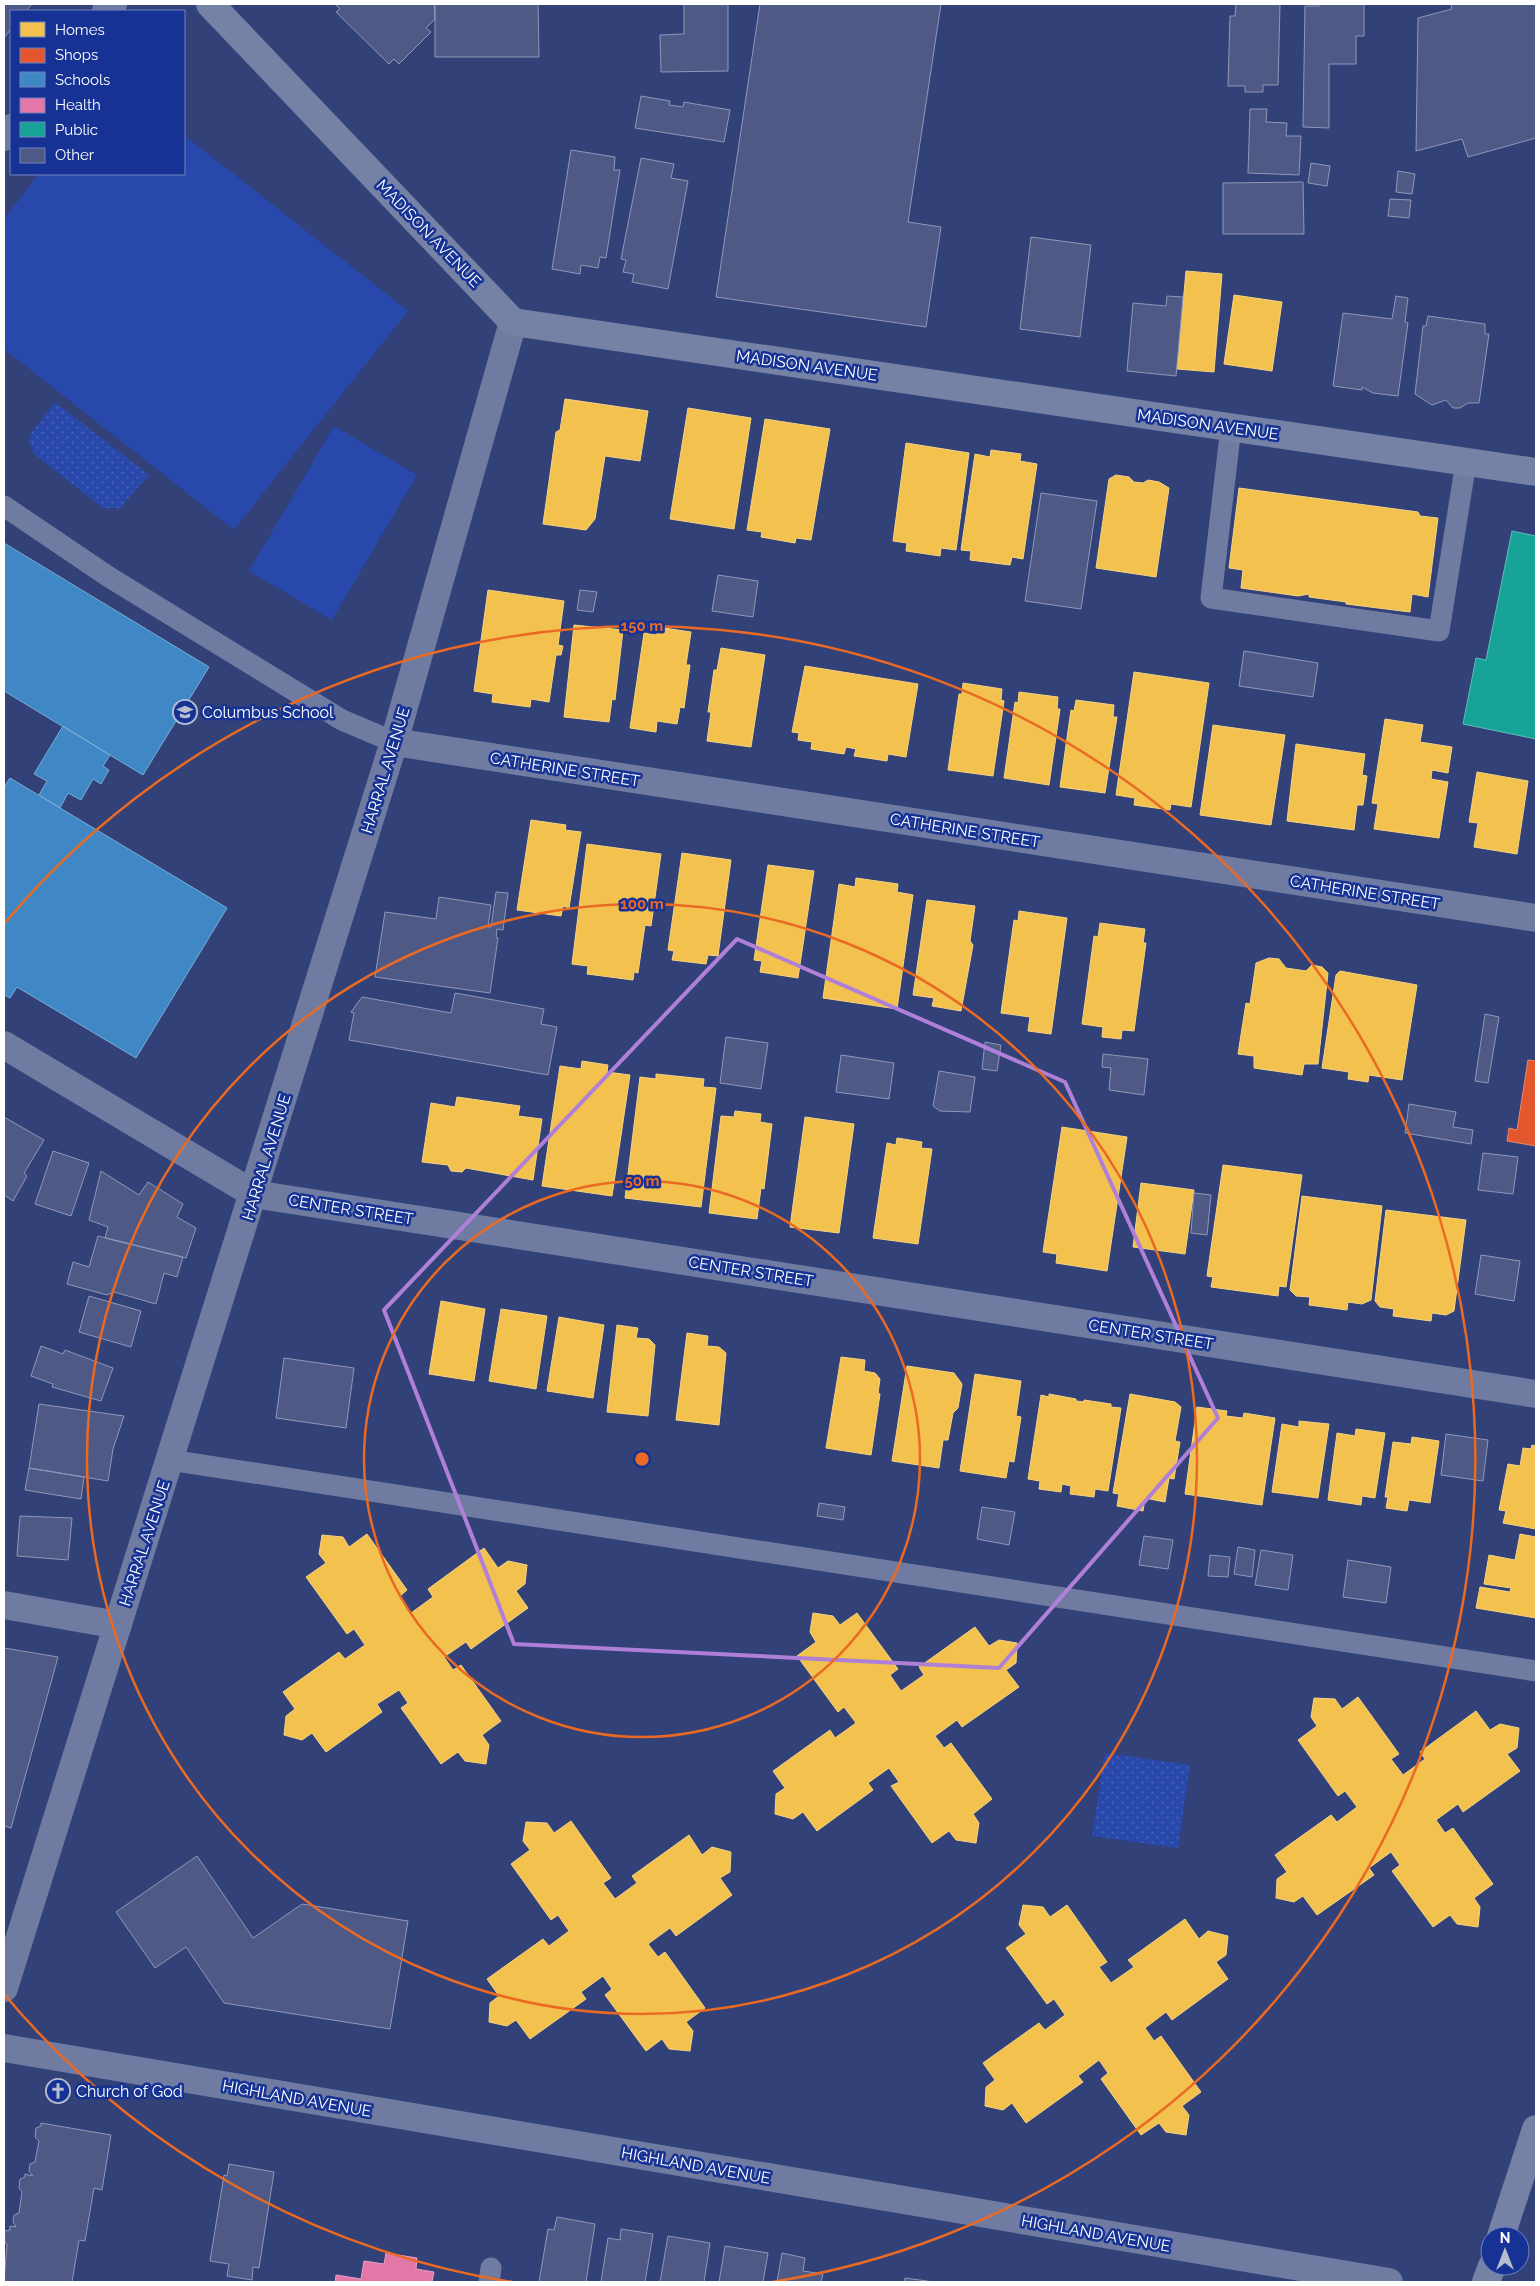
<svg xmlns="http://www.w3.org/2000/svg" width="1540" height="2286" viewBox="0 0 1540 2286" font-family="Raleway,sans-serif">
	<defs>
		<pattern id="park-dots" width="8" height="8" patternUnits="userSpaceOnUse" patternTransform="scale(1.25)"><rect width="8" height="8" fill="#2948ab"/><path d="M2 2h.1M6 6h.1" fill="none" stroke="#4963b8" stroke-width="1.8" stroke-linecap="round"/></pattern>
	</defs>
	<rect width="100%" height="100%" fill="#324177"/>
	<path fill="url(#park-dots)" d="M55,402L149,475L120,508H103L34,454L29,442L30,435Z
		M1105,1753L1190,1765L1178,1848L1092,1836Z"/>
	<path fill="#2948ab" d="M184,135L408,311L234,530L4,349V219L39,174H184Z
		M334,426L417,475L332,620L249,571Z"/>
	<path fill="#f2c14e" stroke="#f6d483" d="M1186,271L1222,274L1214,372L1177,369Z
		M1234,295L1282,302L1272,371L1224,364Z
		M565,399L648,411L640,461L605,456L595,519L586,530L543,524L556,432L560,430Z
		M688,408L751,418L734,529L670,519Z
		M765,419L830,429L811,540L796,538L795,543L761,537L762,532L747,530Z
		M906,443L969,453L956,550L941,548L940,556L906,551L907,543L893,541Z
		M991,450L1021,454L1020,461L1037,464L1023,559L1012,557L1010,565L970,560L971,551L961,550L975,454L990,457Z
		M1116,475L1129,477L1134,482L1143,483L1148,480L1159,482L1169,488L1156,577L1096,568L1109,479Z
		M1239,488L1418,512L1420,516L1438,518L1428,597L1412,594L1410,612L1346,604V602L1309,597V594L1298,596L1241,588L1243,570L1229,568Z
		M488,590L564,601L558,645L563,646L561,655H556L549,702L531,699L530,707L492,702L493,694L474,691Z
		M574,625L623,630L615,700L612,699L609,722L564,717Z
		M657,627L691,632L686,665H690L684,708L680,707L677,724L657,721L656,732L630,728L644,633L656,635Z
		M721,648L765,655L751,747L707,741L711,712H708L714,670H717Z
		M805,666L918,684L906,757L888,754L887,761L854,756L856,749L846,747L844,754L811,749L812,742L798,740L799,733L792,732Z
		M1134,672L1209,683L1191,807L1171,804L1170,810L1134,805L1135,798L1116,795Z
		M963,683L1002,689L1001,700L1004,701L993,776L948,770L959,694H962Z
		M1019,692L1058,697L1057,709H1060L1049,785L1004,778L1015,702L1018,703Z
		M1076,700L1114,705L1113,717H1117L1105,793L1060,787L1071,710L1074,711Z
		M1385,719L1423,725L1420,742L1452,747L1448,773L1432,770L1431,779L1448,782L1439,838L1374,829L1378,804L1372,803Z
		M1213,725L1285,735L1271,825L1200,815Z
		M1296,744L1365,754L1362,775L1367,776L1363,805H1357L1354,830L1287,821Z
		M1477,772L1528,781L1517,854L1474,847L1478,823L1469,822Z
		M531,820L566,825L565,830L581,832L569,908L563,906L561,916L517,910Z
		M587,844L661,854L651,926L645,925L638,973L634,972L633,980L587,974L588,966L572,964Z
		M682,853L731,860L718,956L708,955L706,964L672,960L674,951L668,950Z
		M768,865L814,871L798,978L760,972L762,961L754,960Z
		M856,878L898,884L897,892L913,895L897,1009L823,998L839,884L855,887Z
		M927,900L975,906L970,941L973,945L961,1011L932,1006L934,998L913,995Z
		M1019,911L1067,918L1051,1034L1028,1031L1030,1017L1001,1013L1014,920L1018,921Z
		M1100,923L1145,929L1143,943H1146L1134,1031L1122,1030L1121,1039L1102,1037L1103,1027L1082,1024L1094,936L1098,937Z
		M1269,958L1279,959L1286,968L1306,971L1312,965L1322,967L1328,973L1318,1064H1304L1302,1075L1254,1068V1056L1238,1054L1246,1003L1250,1004L1256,963Z
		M1340,971L1417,985L1402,1080L1369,1075L1368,1082L1348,1079L1349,1072L1322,1068L1336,975Z
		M582,1061L608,1065L607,1072L630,1075L612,1196L542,1186L560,1066L581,1069Z
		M656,1074L704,1079L703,1087L716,1088L701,1207L625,1198L640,1077L656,1079Z
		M457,1097L520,1106L518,1116L542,1119L533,1180L466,1168L462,1172L451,1171L448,1165L422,1162L431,1103L455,1107Z
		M735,1111L761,1114L760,1122L772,1124L764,1189L761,1188L757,1219L709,1213L721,1116L734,1117Z
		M805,1117L854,1124L839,1233L790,1227Z
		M1062,1127L1127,1137L1107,1271L1056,1263L1057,1254L1043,1252Z
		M897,1138L922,1142L921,1148L932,1149L918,1244L873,1238L887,1143L896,1145Z
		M1223,1165L1302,1175L1286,1287L1279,1286L1278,1296L1211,1287L1213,1277L1207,1276Z
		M1141,1183L1194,1190L1185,1254L1133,1247Z
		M1302,1196L1382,1206L1371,1300L1362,1304L1348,1302L1347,1310L1309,1305L1310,1297L1296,1296L1290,1290Z
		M1386,1210L1466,1220L1454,1311L1446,1315L1432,1313L1431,1321L1393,1316L1394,1309L1380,1307L1375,1301Z
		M441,1301L485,1309L474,1381L429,1374Z
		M501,1309L547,1316L536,1389L489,1381Z
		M559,1317L604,1325L593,1398L547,1391Z
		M617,1325L638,1328L636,1338L649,1339L655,1345L648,1416L607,1412Z
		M687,1333L708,1336L707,1346L719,1347L726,1353L719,1425L676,1420Z
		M841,1357L865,1360L864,1371L875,1373L880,1379L878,1393L880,1394L871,1455L826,1448Z
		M907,1366L954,1373L962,1384L958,1408L953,1413L948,1440H943L939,1468L892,1461Z
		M975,1374L1021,1381L1016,1416L1021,1417L1014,1462L1009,1461L1006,1478L960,1471Z
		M1049,1394L1076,1399V1401L1084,1402V1400L1111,1404V1407L1121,1408L1108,1491L1095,1489L1094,1497L1070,1494L1071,1486L1062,1484L1061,1492L1039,1489L1040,1481L1028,1479L1041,1395L1049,1397Z
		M1130,1394L1175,1402L1181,1407L1175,1441L1180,1442L1174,1479L1169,1478L1165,1502L1145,1498L1143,1511L1117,1506L1119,1494L1113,1493Z
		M1197,1407L1227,1411L1226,1416L1243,1418L1244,1413L1275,1418L1262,1505L1185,1494Z
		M1299,1421L1329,1424L1318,1498L1272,1492L1282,1424L1299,1427Z
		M1356,1429L1385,1433L1375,1498L1362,1496L1361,1505L1328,1500L1337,1433L1355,1436Z
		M1412,1437L1439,1441L1430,1503L1409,1500L1407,1511L1386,1508L1388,1497H1385L1393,1442L1411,1444Z
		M1532,1445L1536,1446V1529L1503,1523L1506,1511L1499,1510L1508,1464L1520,1466L1523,1448L1531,1449Z
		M367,1534L407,1590L399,1597L411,1613L433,1597L428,1589L484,1548L498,1568L508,1561L527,1565L525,1584L516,1591L528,1608L471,1649L466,1642L444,1657L453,1670L461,1665L501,1721L482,1735L489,1745L486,1764L465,1761L458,1752L441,1764L401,1708L408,1703L399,1690L377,1704L382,1712L326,1752L312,1733L302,1740L284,1735L286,1716L295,1709L283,1692L339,1652L345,1659L365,1645L354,1629L347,1634L306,1577L326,1563L319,1554L322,1535L343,1537L349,1547Z
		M1520,1534L1536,1537V1618L1476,1608L1480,1587L1510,1592L1511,1588L1484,1584L1489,1555L1515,1560Z
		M813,1613L833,1616L840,1625L857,1613L898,1669L890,1675L901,1691L924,1675L919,1667L975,1627L989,1646L999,1640L1017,1643L1016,1663L1006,1670L1019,1687L962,1727L957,1720L935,1736L944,1748L951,1743L992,1799L973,1814L979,1823L976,1843L956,1840L949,1831L932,1843L891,1786L899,1782L889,1768L868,1783L873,1790L817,1831L803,1812L793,1819L775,1814L776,1794L785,1788L773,1771L830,1730L835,1738L856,1723L844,1707L838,1712L797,1656L816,1642L810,1632Z
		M1358,1697L1399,1754L1391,1759L1403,1775L1425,1759L1420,1752L1476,1711L1490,1730L1500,1724L1519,1728L1517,1748L1507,1754L1520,1771L1463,1812L1458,1804L1436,1820L1445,1833L1453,1828L1493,1884L1474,1898L1480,1907L1478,1927L1457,1924L1450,1915L1433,1927L1392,1871L1400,1865L1391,1852L1369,1868L1374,1875L1317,1915L1303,1896L1294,1902L1276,1898L1277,1879L1287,1872L1275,1855L1331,1815L1337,1822L1357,1807L1345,1791L1338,1796L1298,1740L1317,1726L1311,1717L1314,1698L1335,1699L1342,1709Z
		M571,1821L611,1878L603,1883L615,1899L637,1883L632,1876L689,1835L702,1855L712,1847L731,1852L730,1872L720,1878L732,1895L676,1936L670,1928L648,1944L658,1957L665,1952L705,2008L686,2022L693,2031L690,2051L669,2049L662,2039L646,2051L605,1995L612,1989L603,1976L581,1992L586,1999L530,2039L516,2020L507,2026L489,2022L490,2003L499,1996L487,1979L543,1939L549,1946L569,1931L558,1915L551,1920L511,1864L530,1850L523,1841L526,1822L547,1823L554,1833Z
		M1023,1905L1043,1907L1050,1917L1067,1905L1107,1962L1099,1967L1111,1983L1134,1967L1128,1960L1185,1919L1199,1939L1208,1931L1228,1936L1226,1955L1216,1962L1228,1979L1172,2020L1166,2012L1145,2028L1154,2041L1161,2036L1201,2092L1182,2106L1189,2115L1186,2135L1166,2132L1159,2123L1141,2135L1101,2079L1108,2073L1099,2060L1078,2076L1083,2082L1026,2123L1012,2103L1003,2110L985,2106L986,2087L995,2080L983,2063L1039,2023L1045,2030L1065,2015L1054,1999L1047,2004L1006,1948L1026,1934L1019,1925Z"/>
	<path fill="#e4572e" stroke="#ec896d" d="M1528,1060L1536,1061V1146L1507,1141L1509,1128L1517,1130Z"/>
	<path fill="#3f88c5" stroke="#79acd6" d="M4,543L209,667L143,775L4,691Z
		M63,726L110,755L103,766L109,770L101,784L93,779L81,800L68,793L60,808L39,795L47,781L34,774Z
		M10,778L227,908L136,1058L17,987L10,998L4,995V787Z"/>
	<path fill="#e377a8" stroke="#eba0c2" d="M386,2253L417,2258L416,2269L434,2272L432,2282H335L336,2275L361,2279L364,2261L384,2264Z"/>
	<path fill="#17a398" stroke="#5dbfb7" d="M1512,531L1536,536V739L1463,724L1476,658L1486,660Z"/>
	<path fill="#4e5a85" stroke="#9098b8" d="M4,4H32L26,11H11V29L4,38Z
		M335,4H434L435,19L426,28L431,32L399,64L394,59L389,64L336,12L340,9Z
		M435,4H538L539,57H435Z
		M684,4H728V71L661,72L660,35L684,34Z
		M760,4H941L908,222L941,227L926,327L716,297Z
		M1236,4H1280L1278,85H1263V92H1245V86H1228L1230,16H1235Z
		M1319,4H1364V36H1356V64H1329V128L1303,127L1305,6H1319Z
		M1451,4H1536V138L1468,157L1462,139L1416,151L1418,18L1452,9Z
		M641,96L670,101L669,105L683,107L684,102L730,110L724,142L635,128Z
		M1250,109H1267L1266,122L1287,123L1286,136H1301L1299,175L1248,173Z
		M571,150L615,157L614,170H620L606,258L600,257L598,268L581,265L580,274L552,269Z
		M641,158L674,164L671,178L688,181L668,289L632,282L634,274L623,272L626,260L621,259Z
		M1311,163L1330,166L1327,186L1308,183Z
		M1398,171L1415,174L1412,194L1396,192Z
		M1303,182L1304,234H1223V183Z
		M1390,199L1411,200L1409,218L1388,216Z
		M1031,237L1091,245L1080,337L1020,329Z
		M1167,296L1183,297L1176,376L1127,371L1133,303L1166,306Z
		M1396,296L1408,298L1405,322L1408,323L1398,396L1373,393L1362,387V390L1333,386L1343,313L1392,319Z
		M1428,316L1485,324V334H1489L1479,403H1468L1460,408H1453L1446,400L1432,405L1415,394L1423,326H1426Z
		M1041,493L1097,501L1081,609L1025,601Z
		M718,575L758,581L753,617L712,611Z
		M580,590L597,592L593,612L577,610Z
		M1244,651L1318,663L1313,697L1239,686Z
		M496,892L508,893L503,930L497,929L496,937L498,938L490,993L375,977L385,912L436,919L439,897L491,905L488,927H491Z
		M455,993L544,1009L541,1024L557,1027L548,1075L349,1040L354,1013L351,1012L362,997L451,1013Z
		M1485,1014L1499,1017L1488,1083L1475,1081Z
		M726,1037L768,1043L761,1089L720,1083Z
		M985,1042L1001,1045L997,1071L982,1069Z
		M1103,1054L1148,1059L1144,1095L1109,1090L1111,1068L1102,1067Z
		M841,1055L894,1063L889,1099L836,1092Z
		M939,1071L975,1077L970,1112L940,1111L933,1106Z
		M1409,1104L1456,1112L1453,1127L1473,1130L1471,1144L1405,1133Z
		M4,1117L44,1140L24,1173L27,1176L13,1201L4,1195Z
		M53,1151L89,1163L71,1216L35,1204Z
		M1483,1153L1518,1157L1513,1194L1478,1190Z
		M101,1171L139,1195L148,1182L183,1204L177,1217L196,1228L186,1258L105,1238L108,1227L89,1220Z
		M1194,1193L1211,1195L1207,1235L1191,1233Z
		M98,1236L183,1257L177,1277L164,1273L156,1304L114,1292L107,1295L67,1284L73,1262L89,1267Z
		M1481,1255L1520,1261L1514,1301L1475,1294Z
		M89,1296L141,1311L131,1347L79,1332Z
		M41,1346L63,1354L65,1350L113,1368L101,1401L52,1387L53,1384L31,1376Z
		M284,1358L354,1368L346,1428L276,1418Z
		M39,1404L124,1416L113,1449L108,1481L29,1468Z
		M1446,1434L1488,1440L1483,1481L1441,1475Z
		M29,1468L84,1477L81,1499L25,1490Z
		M819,1503L845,1507L843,1520L817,1516Z
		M982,1507L1015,1512L1009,1545L977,1539Z
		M20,1516L72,1518L68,1560L17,1556Z
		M1144,1536L1173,1540L1168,1569L1139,1565Z
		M1238,1547L1255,1550L1252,1577L1234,1574Z
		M1261,1550L1293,1555L1288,1590L1255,1585Z
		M1210,1555L1230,1557L1228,1577L1208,1576Z
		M1348,1560L1391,1567L1386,1603L1343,1597Z
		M4,1648L58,1657L11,1828L4,1826Z
		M197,1856L253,1938L302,1904L408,1921L390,2029L224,2003L186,1947L155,1968L116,1912Z
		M41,2123L111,2135L102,2190L94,2188L85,2241L79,2240L72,2282H4L7,2245L4,2240L5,2231L10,2230V2226L16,2227L13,2222L14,2215L19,2213L22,2192L19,2188L20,2179L25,2177V2174L33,2176L29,2171L30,2164L35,2162L39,2141L35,2137L36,2128L41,2126Z
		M229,2164L274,2172L259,2268L253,2267L252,2280L227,2276L229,2264L210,2261L224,2175L227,2176Z
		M557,2217L595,2224L586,2282H539L548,2229L554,2230Z
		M621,2229L653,2234L645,2282H601L608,2238L620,2240Z
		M668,2236L710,2243L704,2282H660Z
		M725,2246L768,2253L763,2282H719Z
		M782,2253L805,2258L803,2271L823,2274L821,2282H777Z
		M905,2278L934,2282H904Z"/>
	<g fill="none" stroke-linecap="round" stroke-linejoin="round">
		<path stroke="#707ba2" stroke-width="21" d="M1231,427L1211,598L1439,631L1466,462
			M4,506L109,577L342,720L394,742
			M170,1460L1536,1671
			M489,2282L491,2268"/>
		<path stroke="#707ba2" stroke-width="28" d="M106,11L113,4
			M4,137L11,128
			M394,742L1536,918
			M4,1045L254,1194L1536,1394
			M4,1605L118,1625
			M4,2048L1389,2282"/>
		<path stroke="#707ba2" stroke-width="28" d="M4,1988L394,742L513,322"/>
		<path stroke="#7681a6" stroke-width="28" d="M210,4L513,322L1536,472
			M1501,2236L1536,2129
			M1486,2282L1492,2266"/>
	</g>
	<path fill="none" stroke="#b080d9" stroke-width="4" stroke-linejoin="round" d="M737,939L1065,1082L1218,1418L999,1668L514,1644L384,1310Z"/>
	<g fill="none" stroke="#ea6a24" stroke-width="2.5">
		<circle cx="642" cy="1459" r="278"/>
		<circle cx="642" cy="1459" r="555"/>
		<path d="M512 2282A833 833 0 0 1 4 1994M4 924A833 833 0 1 1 772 2282"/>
	</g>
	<defs>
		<symbol id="school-ring" viewBox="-11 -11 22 22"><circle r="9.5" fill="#153294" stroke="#b7bccf" stroke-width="1.5"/><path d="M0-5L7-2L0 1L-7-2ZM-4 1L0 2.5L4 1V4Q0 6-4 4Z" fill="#b7bccf"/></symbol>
		<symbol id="church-ring" viewBox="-11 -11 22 22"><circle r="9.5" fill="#153294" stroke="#b7bccf" stroke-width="1.5"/><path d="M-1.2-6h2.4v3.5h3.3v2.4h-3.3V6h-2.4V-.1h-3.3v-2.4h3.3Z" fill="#b7bccf"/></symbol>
	</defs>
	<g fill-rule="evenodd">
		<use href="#school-ring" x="171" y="698" width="28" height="28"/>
		<use href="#church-ring" x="44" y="2077" width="28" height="28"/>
	</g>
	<g text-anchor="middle" stroke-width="5" stroke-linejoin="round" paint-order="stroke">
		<g font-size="16" fill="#fff" stroke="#153294">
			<text transform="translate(429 233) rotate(46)" y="6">MADISON AVENUE</text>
			<text transform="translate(807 365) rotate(8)" y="6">MADISON AVENUE</text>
			<text transform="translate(1208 424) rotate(8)" y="6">MADISON AVENUE</text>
			<text transform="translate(565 769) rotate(9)" y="6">CATHERINE STREET</text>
			<text transform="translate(385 770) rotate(-73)" y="6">HARRAL AVENUE</text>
			<text transform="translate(965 830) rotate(9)" y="6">CATHERINE STREET</text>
			<text transform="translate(1365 892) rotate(9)" y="6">CATHERINE STREET</text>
			<text transform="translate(266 1157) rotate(-73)" y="6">HARRAL AVENUE</text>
			<text transform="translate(351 1209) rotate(9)" y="6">CENTER STREET</text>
			<text transform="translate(751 1271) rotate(9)" y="6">CENTER STREET</text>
			<text transform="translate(1151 1334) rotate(9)" y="6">CENTER STREET</text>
			<text transform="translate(144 1543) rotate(-72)" y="6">HARRAL AVENUE</text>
			<text transform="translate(297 2098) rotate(10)" y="6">HIGHLAND AVENUE</text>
			<text transform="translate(696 2165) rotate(10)" y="6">HIGHLAND AVENUE</text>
			<text transform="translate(1096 2233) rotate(10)" y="6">HIGHLAND AVENUE</text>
		</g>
		<g font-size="16" fill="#fff" stroke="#153294" text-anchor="start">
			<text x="202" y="718">Columbus School</text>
			<text x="76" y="2097">Church of God</text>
		</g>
	</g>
	<circle cx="642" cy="1459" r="8" fill="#ea6a24" stroke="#153294" stroke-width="2.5"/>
	<g font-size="15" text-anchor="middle" font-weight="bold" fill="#ea6a24" stroke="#153294" stroke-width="5" stroke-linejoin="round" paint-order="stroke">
		<text x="642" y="631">150 m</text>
		<text x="642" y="909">100 m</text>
		<text x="642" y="1186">50 m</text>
	</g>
	<rect width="1540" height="2286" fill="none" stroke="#ffffff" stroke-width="10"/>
	<rect x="10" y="10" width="175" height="165" fill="#153294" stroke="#7384bf"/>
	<rect x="20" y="22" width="25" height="15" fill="#f2c14e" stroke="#7384bf"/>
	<text x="55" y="35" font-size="15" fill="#ffffff">Homes</text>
	<rect x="20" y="48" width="25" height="15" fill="#e4572e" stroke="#7384bf"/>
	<text x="55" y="60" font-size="15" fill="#ffffff">Shops</text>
	<rect x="20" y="72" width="25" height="15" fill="#3f88c5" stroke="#7384bf"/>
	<text x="55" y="85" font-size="15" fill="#ffffff">Schools</text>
	<rect x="20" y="98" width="25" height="15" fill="#e377a8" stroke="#7384bf"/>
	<text x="55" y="110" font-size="15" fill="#ffffff">Health</text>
	<rect x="20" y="122" width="25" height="15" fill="#17a398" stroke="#7384bf"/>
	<text x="55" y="135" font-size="15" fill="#ffffff">Public</text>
	<rect x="20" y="148" width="25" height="15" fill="#4e5a85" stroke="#7384bf"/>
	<text x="55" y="160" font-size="15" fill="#ffffff">Other</text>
	<g transform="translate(1505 2251)"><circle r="24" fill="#153294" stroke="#7384bf"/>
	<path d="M0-4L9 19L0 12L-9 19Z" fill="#b7bccf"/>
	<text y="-8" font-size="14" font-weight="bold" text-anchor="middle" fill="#ffffff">N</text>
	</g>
</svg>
